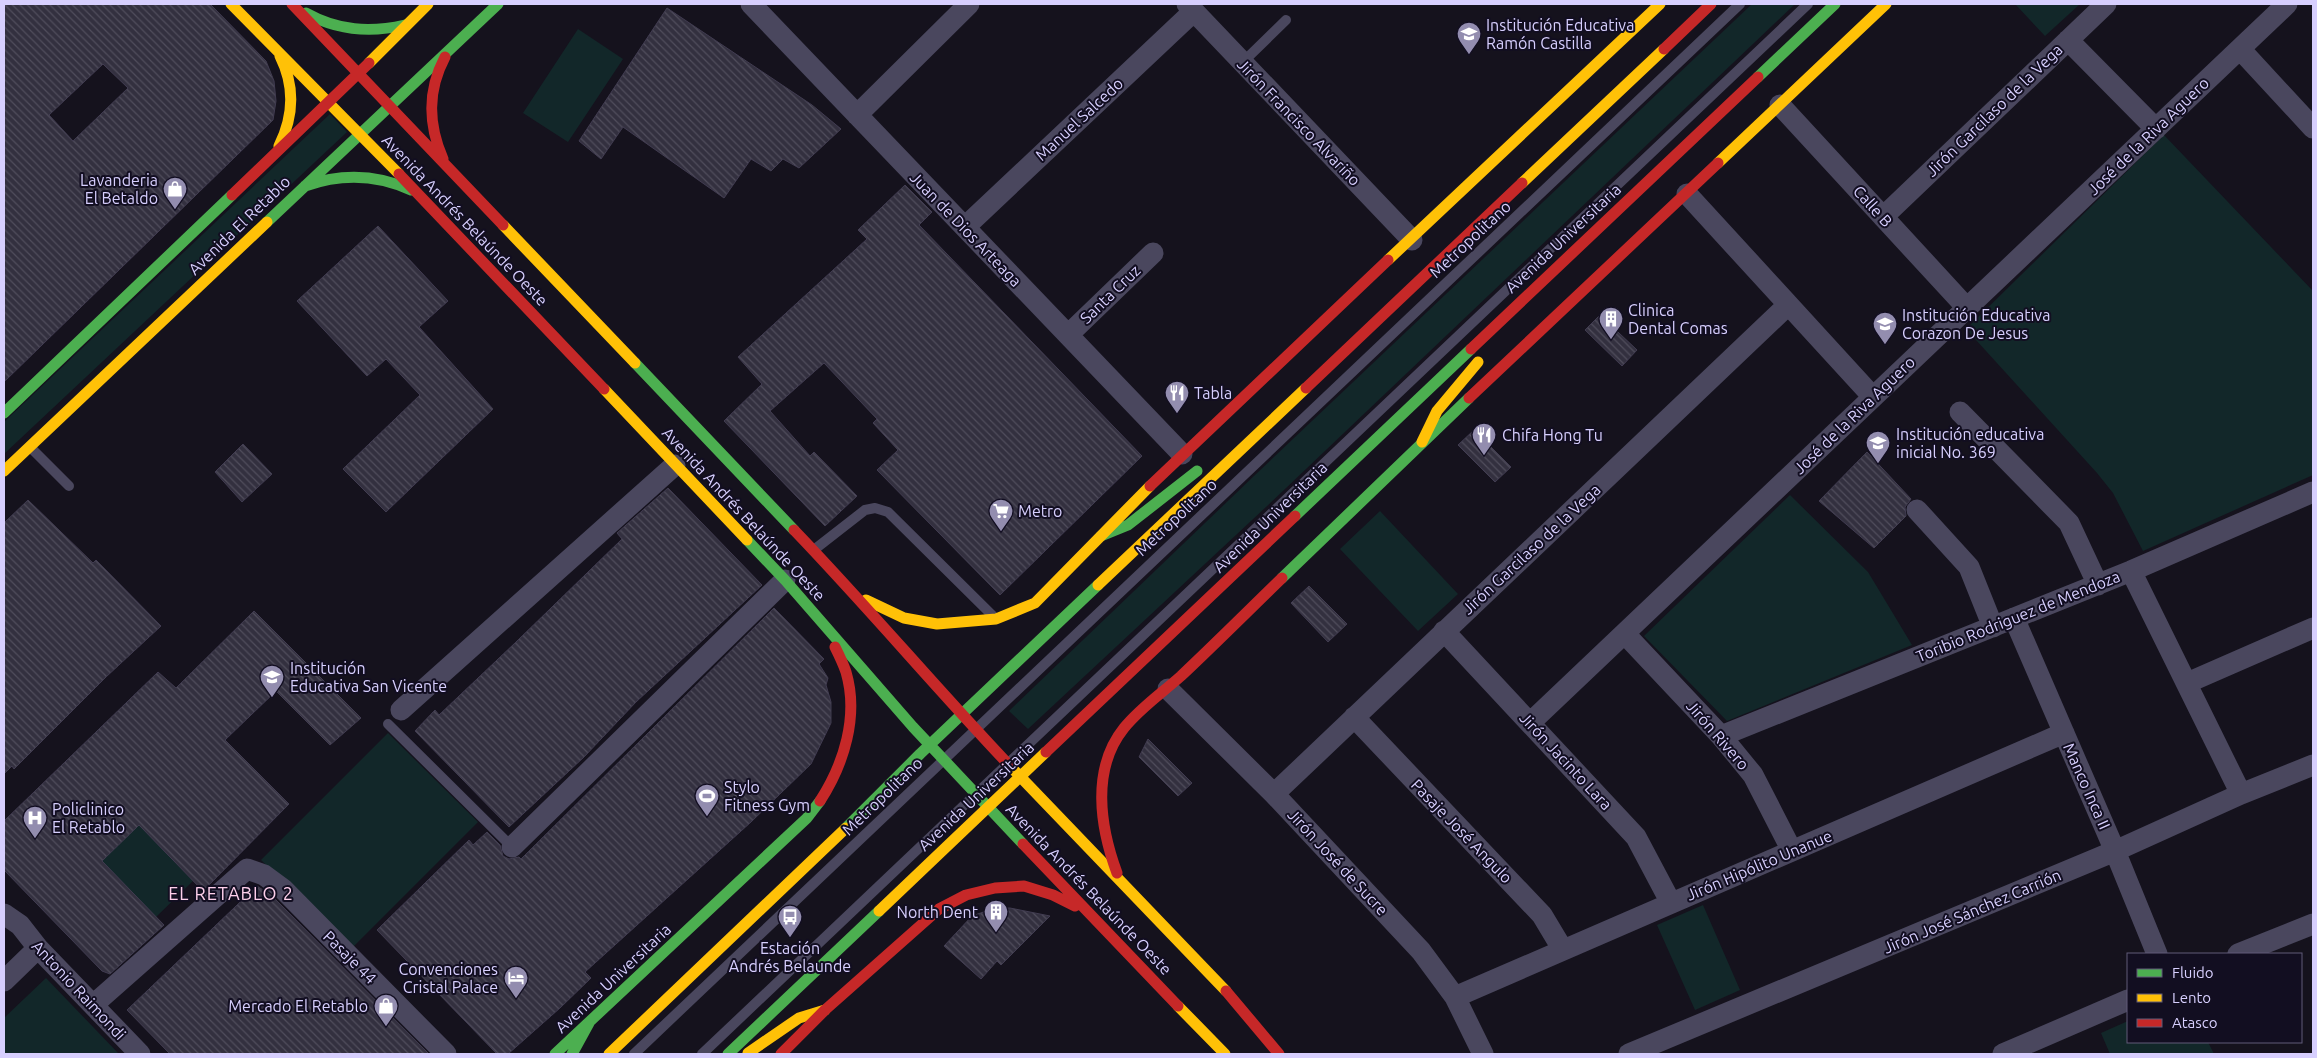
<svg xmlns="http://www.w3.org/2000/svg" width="2317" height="1058" viewBox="0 0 2317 1058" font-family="Ubuntu,sans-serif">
	<defs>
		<pattern id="building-back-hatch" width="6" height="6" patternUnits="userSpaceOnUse" patternTransform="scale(1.25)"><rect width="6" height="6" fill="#33303f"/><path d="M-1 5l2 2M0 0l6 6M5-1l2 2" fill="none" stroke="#504d5c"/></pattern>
	</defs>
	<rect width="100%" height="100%" fill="#15121d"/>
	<path fill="#122729" d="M1752,4H1795L1266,507L1028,729L1009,711L1255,475Z
		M2015,4H2080L2045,36Z
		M578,29L623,59L568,142L523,113Z
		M330,114L347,132L4,454V422Z
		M2164,135L2313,291V475L2143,551L2113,493L2097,473L1966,329Z
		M1790,495L1868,572L1912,645L1727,721L1644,636Z
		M1380,511L1458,594L1418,631L1340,549Z
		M388,733L478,822L351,949L261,860Z
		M139,825L193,881L156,917L102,861Z
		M1703,905L1740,990L1695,1010L1657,925Z
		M46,978L119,1054H4V1018Z
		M2128,1021V1042H2208L2214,1054H2110L2101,1033Z"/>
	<path fill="url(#building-back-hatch)" stroke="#413c51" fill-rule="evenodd" d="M4,4H210L266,61L274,81L276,101L273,120L4,382ZM103,64L128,88L73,141L49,115Z
		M667,8L812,105L841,129L799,168L783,159L771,171L751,159L724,198L623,127L601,159L579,141Z
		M905,185L932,212L919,225L1142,456L1000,595L877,470L898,450L873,423L877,419L824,363L770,411L810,456L814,452L857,496L825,526L724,421L762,384L738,357L867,239L858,230Z
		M378,226L448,301L419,327L493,409L386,512L343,469L420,395L386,359L367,376L297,301Z
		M1600,315L1637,350L1622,366L1585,330Z
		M1474,430L1511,467L1495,482L1458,445Z
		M243,444L272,474L242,502L215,472Z
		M1867,452L1911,499L1905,507L1906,516L1874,548L1819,501Z
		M668,488L762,585L636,702L584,757L509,827L415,731L435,710L439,715L516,642L622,539L617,533Z
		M28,500L93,563L96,560L161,626L106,677L14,769L12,766L4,774V523Z
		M1309,586L1347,624L1328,642L1291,603Z
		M774,608L824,659L819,664L828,678L826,685L831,702V723L811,764L751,822L585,972L591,978L560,1008L508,1054H497L377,930L469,840L473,845L487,832L500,845L503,856L509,859L519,857L521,859Z
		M254,611L361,718L330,745L276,691L225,740L289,804L203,891L139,825L102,861L164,925L110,974L102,971L4,870V821L158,672L176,688Z
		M1148,739L1192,783L1178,796L1139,757Z
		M257,886L272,896L429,1054H170L127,1010Z
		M1010,908L1050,916L1001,965L997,961L981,979L944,946L972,916L992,909Z"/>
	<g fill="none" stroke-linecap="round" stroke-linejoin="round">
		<path stroke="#4a475e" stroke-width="10" d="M1243,62L1286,20
			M30,447L69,486
			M815,549L865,510L875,508L888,512L993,616
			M388,724L512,847
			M634,1054L1740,4
			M702,1054L1808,4"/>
		<path stroke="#4a475e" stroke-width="21" d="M751,4L1182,454
			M1187,4L1412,240
			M2068,40L2156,129
			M2240,49L2313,128
			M1780,105L1967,308
			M857,115L969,4
			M1687,194L1873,397
			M1883,217L2106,4
			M965,227L1194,11
			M1068,335L1153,253
			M1960,412L2069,523L2098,585
			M1917,510L1969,567L1993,627
			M2131,571L2241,794
			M2014,618L2115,851L2157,954
			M1444,631L1636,837L1671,903
			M1625,634L1721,736L1753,775L1792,851
			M2187,683L2313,628
			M1168,689L1274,794L1421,951L1455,997L1483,1054
			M401,710L675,465
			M1354,717L1542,915L1563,950
			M1530,723L2287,4
			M1721,736L2131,571L2313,492
			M1274,794L1788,305
			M512,847L785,580
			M4,914L20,925L38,948L140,1054
			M2238,954L2313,924
			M4,981L38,948
			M1455,997L2064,733
			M93,1005L247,869L264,875L283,889L446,1054
			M1629,1054L2115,851L2241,794L2313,765
			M2003,1054L2128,1000"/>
		<path stroke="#4caf50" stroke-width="11" d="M306,13C338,31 370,33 405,25
			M1758,77L1835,4
			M305,186C342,173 376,174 411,190
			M267,222L498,4
			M635,363L794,530
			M4,413L232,195
			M1295,516L1471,349
			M1101,536L1128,525L1197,471
			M747,540L785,580L913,727L1023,844
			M1282,578L1469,398
			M846,828L920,754L1098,585
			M555,1054L807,818L820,801
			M572,1054L589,1023
			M728,1054L879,911"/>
		<path stroke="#ffc107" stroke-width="11" d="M231,4L399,174
			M369,63L428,4
			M279,146C294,116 295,86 280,56
			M1718,163L1886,4
			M1522,183L1664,49
			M503,225L635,363
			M1388,260L1660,4
			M604,389L747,540
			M1422,442L1437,411L1478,362
			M4,471L267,222
			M1098,585L1306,388
			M866,600L904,618L937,624L996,619L1035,603L1150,486
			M1009,765L1226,991
			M879,911L1046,752
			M1178,1006L1225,1054
			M748,1053L799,1018L825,1010
			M609,1054L846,828"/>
		<path stroke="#c62828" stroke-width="11" d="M292,4L503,225
			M1664,49L1711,4
			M443,159C428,124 427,91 445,57
			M399,174L604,389
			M232,195L369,63
			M1471,349L1758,77
			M1306,388L1522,183
			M1469,398L1718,163
			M1150,486L1388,260
			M794,530C868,607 936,688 1009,765
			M1046,752L1295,516
			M820,801C844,764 859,716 846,672C843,663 839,655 835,647
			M1023,844L1178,1006
			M1117,873C1100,827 1091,769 1124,728C1140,708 1162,693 1181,676C1215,644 1248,611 1282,578
			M1226,991L1279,1054
			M781,1054L825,1010L939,909L966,895L995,888L1024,886L1053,895L1075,906"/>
	</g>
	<defs>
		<symbol id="school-pin" viewBox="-11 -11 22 30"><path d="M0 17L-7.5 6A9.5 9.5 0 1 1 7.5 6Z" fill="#938daf" stroke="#120e21"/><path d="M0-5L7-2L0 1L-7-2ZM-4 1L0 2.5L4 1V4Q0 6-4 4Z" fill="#fff"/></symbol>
		<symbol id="shop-pin" viewBox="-11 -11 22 30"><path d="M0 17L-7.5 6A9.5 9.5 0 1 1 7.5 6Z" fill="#938daf" stroke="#120e21"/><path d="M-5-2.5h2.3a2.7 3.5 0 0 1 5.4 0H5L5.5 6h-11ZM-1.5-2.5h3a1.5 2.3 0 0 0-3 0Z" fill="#fff"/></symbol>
		<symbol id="building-pin" viewBox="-11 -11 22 30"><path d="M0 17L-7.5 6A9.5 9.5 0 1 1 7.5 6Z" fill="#938daf" stroke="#120e21"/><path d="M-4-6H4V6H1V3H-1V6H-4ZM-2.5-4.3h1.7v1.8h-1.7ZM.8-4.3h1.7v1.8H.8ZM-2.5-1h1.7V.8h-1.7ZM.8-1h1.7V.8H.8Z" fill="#fff"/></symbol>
		<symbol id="restaurant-pin" viewBox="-11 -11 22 30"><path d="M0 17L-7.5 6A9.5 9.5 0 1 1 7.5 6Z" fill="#938daf" stroke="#120e21"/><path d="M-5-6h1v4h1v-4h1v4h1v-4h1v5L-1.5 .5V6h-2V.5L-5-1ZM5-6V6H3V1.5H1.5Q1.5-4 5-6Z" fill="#fff"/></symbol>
		<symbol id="supermarket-pin" viewBox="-11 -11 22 30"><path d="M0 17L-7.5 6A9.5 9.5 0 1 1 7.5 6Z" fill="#938daf" stroke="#120e21"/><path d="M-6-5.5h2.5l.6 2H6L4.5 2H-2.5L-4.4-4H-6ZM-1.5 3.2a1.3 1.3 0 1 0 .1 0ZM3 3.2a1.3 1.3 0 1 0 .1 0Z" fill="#fff"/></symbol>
		<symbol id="stadium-pin" viewBox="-11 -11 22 30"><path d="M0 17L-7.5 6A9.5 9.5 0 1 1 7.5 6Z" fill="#938daf" stroke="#120e21"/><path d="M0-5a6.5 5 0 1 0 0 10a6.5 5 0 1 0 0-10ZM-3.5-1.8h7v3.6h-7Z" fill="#fff"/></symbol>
		<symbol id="hospital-pin" viewBox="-11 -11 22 30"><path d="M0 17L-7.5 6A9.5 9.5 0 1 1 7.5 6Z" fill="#938daf" stroke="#120e21"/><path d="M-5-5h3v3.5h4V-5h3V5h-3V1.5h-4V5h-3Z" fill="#fff"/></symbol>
		<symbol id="bus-pin" viewBox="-11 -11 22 30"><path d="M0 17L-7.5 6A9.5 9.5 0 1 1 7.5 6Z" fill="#938daf" stroke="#120e21"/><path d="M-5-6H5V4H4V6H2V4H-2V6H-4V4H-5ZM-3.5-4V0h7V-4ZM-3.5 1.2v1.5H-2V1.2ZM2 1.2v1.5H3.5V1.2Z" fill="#fff"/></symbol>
		<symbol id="hotel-pin" viewBox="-11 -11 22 30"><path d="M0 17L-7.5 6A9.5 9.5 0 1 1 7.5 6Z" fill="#938daf" stroke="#120e21"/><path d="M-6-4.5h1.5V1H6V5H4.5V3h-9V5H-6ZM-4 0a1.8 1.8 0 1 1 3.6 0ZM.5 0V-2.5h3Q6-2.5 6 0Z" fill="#fff"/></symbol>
	</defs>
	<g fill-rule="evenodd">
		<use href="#school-pin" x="1455" y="20" width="28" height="38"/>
		<use href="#shop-pin" x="161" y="175" width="28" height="38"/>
		<use href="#building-pin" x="1597" y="305" width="28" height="38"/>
		<use href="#school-pin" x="1871" y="310" width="28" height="38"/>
		<use href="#restaurant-pin" x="1163" y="379" width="28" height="38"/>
		<use href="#restaurant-pin" x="1470" y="421" width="28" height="38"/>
		<use href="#school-pin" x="1864" y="429" width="28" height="38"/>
		<use href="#supermarket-pin" x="987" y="497" width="28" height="38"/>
		<use href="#school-pin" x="258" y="663" width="28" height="38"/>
		<use href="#stadium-pin" x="693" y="782" width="28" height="38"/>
		<use href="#hospital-pin" x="21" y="804" width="28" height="38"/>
		<use href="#building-pin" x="982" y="898" width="28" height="38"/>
		<use href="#bus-pin" x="776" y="903" width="28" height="38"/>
		<use href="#hotel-pin" x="502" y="964" width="28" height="38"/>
		<use href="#shop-pin" x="372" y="992" width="28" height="38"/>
	</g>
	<g text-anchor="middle" stroke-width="4" stroke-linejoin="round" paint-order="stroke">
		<g font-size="16" fill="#d7cffe" stroke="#120e21" text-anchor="start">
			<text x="1486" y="31">Institución Educativa<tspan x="1486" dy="18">Ramón Castilla</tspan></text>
			<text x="158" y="186" text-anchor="end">Lavanderia<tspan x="158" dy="18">El Betaldo</tspan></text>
			<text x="1628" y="316">Clinica<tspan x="1628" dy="18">Dental Comas</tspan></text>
			<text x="1902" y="321">Institución Educativa<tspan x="1902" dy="18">Corazon De Jesus</tspan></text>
			<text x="1194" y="399">Tabla</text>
			<text x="1896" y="440">Institución educativa<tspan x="1896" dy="18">inicial No. 369</tspan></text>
			<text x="1502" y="441">Chifa Hong Tu</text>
			<text x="1018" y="517">Metro</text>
			<text x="290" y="674">Institución<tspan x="290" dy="18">Educativa San Vicente</tspan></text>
			<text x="724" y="793">Stylo<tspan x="724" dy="18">Fitness Gym</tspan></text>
			<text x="52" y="815">Policlinico<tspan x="52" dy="18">El Retablo</tspan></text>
			<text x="978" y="918" text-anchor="end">North Dent</text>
			<text x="790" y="954" text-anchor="middle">Estación<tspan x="790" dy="18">Andrés Belaunde</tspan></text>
			<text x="498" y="975" text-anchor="end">Convenciones<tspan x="498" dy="18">Cristal Palace</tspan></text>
			<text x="368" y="1012" text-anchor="end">Mercado El Retablo</text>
		</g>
		<g font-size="16" fill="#d7cffe" stroke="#120e21">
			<text transform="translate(1994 110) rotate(-44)" y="6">Jirón Garcilaso de la Vega</text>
			<text transform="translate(1079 119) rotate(-43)" y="6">Manuel Salcedo</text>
			<text transform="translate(1299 122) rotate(46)" y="6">Jirón Francisco Alvariño</text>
			<text transform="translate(2148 136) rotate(-44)" y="6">José de la Riva Aguero</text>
			<text transform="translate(1873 206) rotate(48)" y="6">Calle B</text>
			<text transform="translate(465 220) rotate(46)" y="6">Avenida Andrés Belaúnde Oeste</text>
			<text transform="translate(239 225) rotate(-44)" y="6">Avenida El Retablo</text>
			<text transform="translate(966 229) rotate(46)" y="6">Juan de Dios Arteaga</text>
			<text transform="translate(1563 238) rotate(-43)" y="6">Avenida Universitaria</text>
			<text transform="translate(1470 239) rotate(-43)" y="6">Metropolitano</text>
			<text transform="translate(1110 294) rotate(-44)" y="6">Santa Cruz</text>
			<text transform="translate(1854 415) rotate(-44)" y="6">José de la Riva Aguero</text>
			<text transform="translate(744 514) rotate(47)" y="6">Avenida Andrés Belaúnde Oeste</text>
			<text transform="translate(1176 517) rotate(-43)" y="6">Metropolitano</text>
			<text transform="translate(1270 517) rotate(-44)" y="6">Avenida Universitaria</text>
			<text transform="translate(1531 549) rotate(-43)" y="6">Jirón Garcilaso de la Vega</text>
			<text transform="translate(2018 616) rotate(-22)" y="6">Toribio Rodriguez de Mendoza</text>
			<text transform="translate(1718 735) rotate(49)" y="6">Jirón Rivero</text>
			<text transform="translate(1566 761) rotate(47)" y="6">Jirón Jacinto Lara</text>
			<text transform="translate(2087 786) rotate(66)" y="6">Manco Inca II</text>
			<text transform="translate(882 796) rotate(-44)" y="6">Metropolitano</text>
			<text transform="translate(976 796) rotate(-43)" y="6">Avenida Universitaria</text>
			<text transform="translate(1462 831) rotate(46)" y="6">Pasaje José Angulo</text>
			<text transform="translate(1338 862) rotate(47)" y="6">Jirón José de Sucre</text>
			<text transform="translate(1759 865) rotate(-23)" y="6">Jirón Hipólito Unanue</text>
			<text transform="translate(1089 889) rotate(46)" y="6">Avenida Andrés Belaúnde Oeste</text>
			<text transform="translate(1972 911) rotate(-23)" y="6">Jirón José Sánchez Carrión</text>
			<text transform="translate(350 957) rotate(45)" y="6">Pasaje 44</text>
			<text transform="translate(613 978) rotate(-43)" y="6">Avenida Universitaria</text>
			<text transform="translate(79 990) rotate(47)" y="6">Antonio Raimondi</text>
		</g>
		<g font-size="18" letter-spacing="1" fill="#fed0eb" stroke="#120e21">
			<text x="231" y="900">EL RETABLO 2</text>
		</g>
	</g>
	<rect width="2317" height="1058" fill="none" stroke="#d7cffe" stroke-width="10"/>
	<rect x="2127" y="953" width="175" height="90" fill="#120e21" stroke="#615b79"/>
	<rect x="2137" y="969" width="25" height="8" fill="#4caf50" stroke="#615b79"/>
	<text x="2172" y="978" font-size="15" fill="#d7cffe">Fluido</text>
	<rect x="2137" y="994" width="25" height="8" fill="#ffc107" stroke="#615b79"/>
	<text x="2172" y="1003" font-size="15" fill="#d7cffe">Lento</text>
	<rect x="2137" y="1019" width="25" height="8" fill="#c62828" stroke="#615b79"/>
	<text x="2172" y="1028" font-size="15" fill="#d7cffe">Atasco</text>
</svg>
